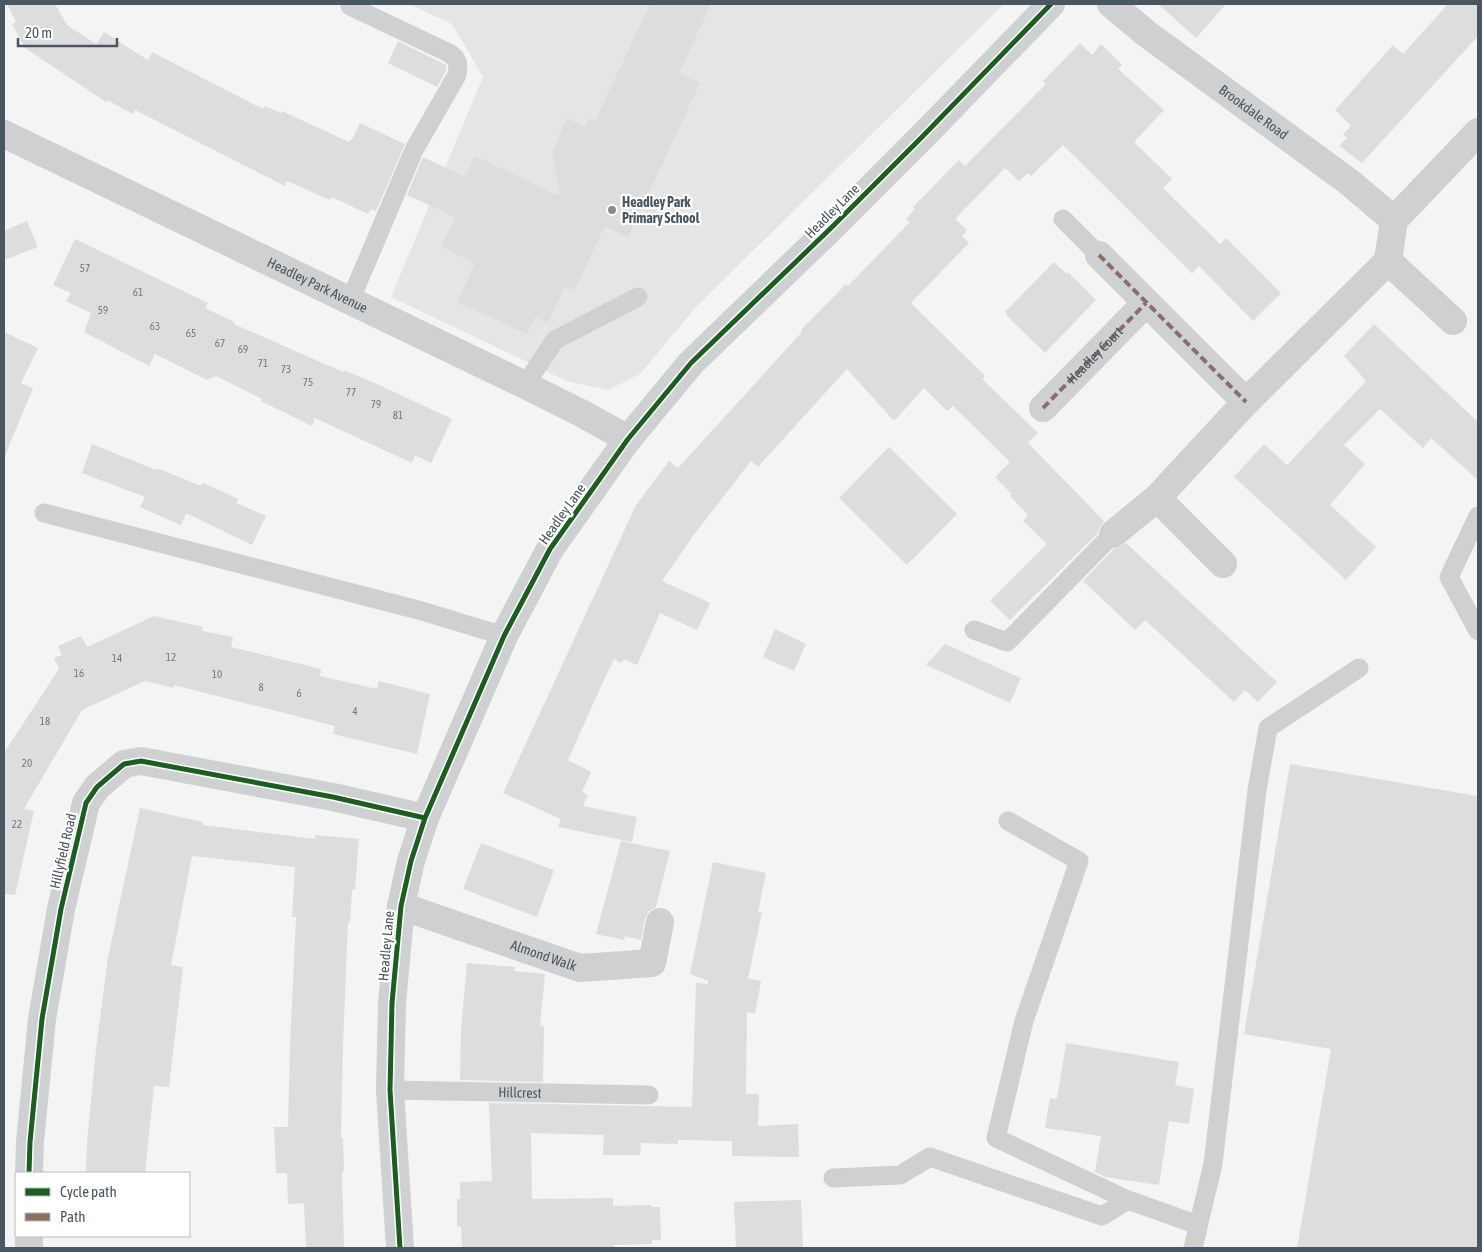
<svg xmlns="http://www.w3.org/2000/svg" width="1482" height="1252" viewBox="0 0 1482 1252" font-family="'Asap Condensed',sans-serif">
	<rect width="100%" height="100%" fill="#f4f4f4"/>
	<path fill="#e6e5e6" d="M409,4H1004L697,306L640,374L608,390L567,381L391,297L483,77L452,24Z"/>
	<path fill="#ddddde" d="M7,4H55L67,25L96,44L104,32L148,60L152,52L263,109L265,106L281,113L282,111L349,142L350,140H352L360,123L405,144L376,211L371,209L368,214L332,197L330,200L287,181L285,186L135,110L133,114L107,100L106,102L25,48L12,24L16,22Z
		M650,4H711L679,73L700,83L628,238L605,226L574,291L565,287L548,323L535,317L527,334L457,302L475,263L441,247L455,217L407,195L423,157L465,177L475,156L560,196L552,152L567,118L585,127L589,118L595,121Z
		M1158,4H1226L1196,38Z
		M1448,4H1478V36L1362,163L1339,146L1347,138L1343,134L1351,126L1335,110L1393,45L1403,54Z
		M398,41L446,65V71L437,87L388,63Z
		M1080,43L1092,55L1101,44L1122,65L1118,69L1164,110L1134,142L1172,179L1163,188L1220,244L1226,238L1281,293L1253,321L1199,266L1192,273L1063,145L1031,176L1028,173L1019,181L1005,168L955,219L967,230L962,236L969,243L911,303L985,376L982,379L1038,433L1028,443L1104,521L1099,528L1098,533L1010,620L990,601L1047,544L1023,521L1028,515L1010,496L1012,494L995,477L1010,462L953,406L947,411L924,388L894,421L847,369L758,467L751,461L693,536L662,581L710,603L697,630L660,613L637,665L624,659L622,663L614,659L602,684L568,760L591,772L582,792L588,795L583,806L637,817L632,842L558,827L561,819L503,793L636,505L669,461L678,468L802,332L801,330L846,284L848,286L910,222L906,219L915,209L913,207L959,160L965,166L1046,84L1043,81Z
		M27,221L38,247L4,260V231Z
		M75,239L208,303L205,308L234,322V324L343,372L344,370L379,385L452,419L431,463L415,455L412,463L315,418L312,426L261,401L262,399L216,376L207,380L155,354L149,366L84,332L91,313L66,301L71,293L53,285Z
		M1054,262L1067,274L1068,272L1096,300L1045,353L1006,315L1007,314L1005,312Z
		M1374,324L1478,422V480L1431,438L1423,448L1380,409L1344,445L1365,464L1330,505L1376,547L1346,580L1234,477L1264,444L1287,465L1366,381L1344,356Z
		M4,332L38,348L21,383L33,388L4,458Z
		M92,444L156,470L157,468L201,486L203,483L238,499L236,503L266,516L252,545L186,513L181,525L140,507L145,497L82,473Z
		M889,447L957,514L907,565L839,498Z
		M1126,543L1277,682L1258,702L1245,690L1234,702L1145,620L1135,630L1083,581L1114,549Z
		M154,616L203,627L202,631L233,637L231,647L321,669L320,676L377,689L379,681L430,694L417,754L333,734L335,726L174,685V688L145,681L82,710L24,809L34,811L15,895L4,894V753L59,669L54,658L62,655L58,646L81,636L87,647Z
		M775,629L806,644L794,671L763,657Z
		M945,644L1021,678L1010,703L926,665Z
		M1290,764L1478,796V1248H1297L1331,1049L1244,1034Z
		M140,808L203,822V825L315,839V835L359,839L355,889L352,890L350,923L348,922L343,1045L341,1138H343L344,1171H342L344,1248H306L304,1206L303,1203L288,1204L287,1173H276L274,1127H288L290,1045L296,917H292L295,867L192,856L171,965L183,967L169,1087L154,1086L145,1173H86L87,1142L96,1049L108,957Z
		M621,841L670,851L656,907L649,911L645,919L641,940L625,936L624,940L596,934Z
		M481,843L554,870L537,917L463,889Z
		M713,862L766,873L758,912H762L748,979L761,981L755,1014L747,1012L746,1094H759L758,1126L798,1124L799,1157L732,1156V1141L678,1140V1144L641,1143L640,1155H603L604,1135L531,1133L532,1199L613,1198V1206L651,1205V1207H660L661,1240H652V1244L614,1245V1248H462L461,1226L457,1227V1199H460V1182L492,1181L489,1103L692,1107L696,983L708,984V981L690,974Z
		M467,963L515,967L514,971L545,974L540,1026H544L543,1082L460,1080L461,1029Z
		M1066,1043L1179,1062L1175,1085L1194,1089L1189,1124L1169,1121L1159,1185L1105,1177L1095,1172L1101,1136L1045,1128L1050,1098L1057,1099Z
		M801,1200L803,1248H736L734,1202Z"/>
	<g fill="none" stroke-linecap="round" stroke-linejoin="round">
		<g stroke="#ced0d2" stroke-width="19">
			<path d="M1063,219L1099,255"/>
			<path d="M350,301L414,150L457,75C459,64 458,59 449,53L350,6"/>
			<path d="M525,385L555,340L638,297"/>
			<path d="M44,513L422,611L504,636"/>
			<path d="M1478,516L1449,577L1478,631"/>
			<path d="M974,630L1007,642L1113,534"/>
			<path d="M1008,821L1079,861L1024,1021L996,1138L1128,1200L1198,1225"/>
			<path id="s1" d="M390,1090L649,1095"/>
			<path d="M833,1178L900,1175L930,1157L1102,1216L1128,1200"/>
			<path d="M1193,1248L1213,1164L1257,790L1268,728L1359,668"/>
		</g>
		<g stroke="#ced0d2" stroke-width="28">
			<path id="s2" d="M1111,4L1147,34L1349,182L1394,220"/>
			<path id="s3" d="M4,134L525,385L581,413L628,439"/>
			<path d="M1099,255L1246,402"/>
			<path d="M1388,261L1453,321"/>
			<path id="s4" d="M1043,408L1146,303"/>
			<path d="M1157,498L1223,564"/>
			<path d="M1113,534L1157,498L1246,402L1388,261L1394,220L1478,132"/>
			<path id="s5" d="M401,906L580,968L652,963L660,922"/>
			<path d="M29,1173L30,1142L42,1019L61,909L86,803L97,787L124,764L141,761L333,797L425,818"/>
			<path d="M29,1248V1236"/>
			<path d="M400,1248L390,1090L392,1003L401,906L411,861L425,818L504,636L550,549L628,439L691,363L832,227L921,138L1051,4"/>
		</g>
		<path stroke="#8d6e63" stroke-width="4" stroke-dasharray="8 4" stroke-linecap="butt" d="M1099,255L1246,402
			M1043,408L1146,303"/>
		<defs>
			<path id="cycleway" d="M29,1173L30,1142L42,1019L61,909L86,803L97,787L124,764L141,761L333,797L425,818
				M400,1248L390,1090L392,1003L401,906L411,861L425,818L504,636L550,549L628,439L691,363L832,227L921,138L1051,4"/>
		</defs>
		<use href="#cycleway" stroke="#fff" stroke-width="8"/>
		<use href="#cycleway" stroke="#1b5e20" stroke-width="5"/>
	</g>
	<circle fill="#868d94" stroke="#fff" stroke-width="2" cx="612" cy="210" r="5"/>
	<g text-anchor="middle" stroke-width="4.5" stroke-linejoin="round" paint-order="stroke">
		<g font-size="11" fill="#707881">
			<text x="85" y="272">57</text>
			<text x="138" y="296">61</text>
			<text x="103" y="314">59</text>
			<text x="155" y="330">63</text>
			<text x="191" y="337">65</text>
			<text x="220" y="347">67</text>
			<text x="243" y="353">69</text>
			<text x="263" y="367">71</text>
			<text x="286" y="373">73</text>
			<text x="308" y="386">75</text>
			<text x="351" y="396">77</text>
			<text x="376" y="408">79</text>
			<text x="398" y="419">81</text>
			<text x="171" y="661">12</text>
			<text x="117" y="662">14</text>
			<text x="79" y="677">16</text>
			<text x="217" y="678">10</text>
			<text x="261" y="691">8</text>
			<text x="299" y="697">6</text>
			<text x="355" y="715">4</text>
			<text x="45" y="725">18</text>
			<text x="27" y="767">20</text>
			<text x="17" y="828">22</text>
		</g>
		<g font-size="14" fill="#4a5661" stroke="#fff">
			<text dy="5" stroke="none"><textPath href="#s2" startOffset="179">Brookdale Road</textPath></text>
			<text transform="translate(832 211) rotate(-45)" y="5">Headley Lane</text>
			<text dy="5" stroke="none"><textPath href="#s3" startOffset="348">Headley Park Avenue</textPath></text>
			<text dy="5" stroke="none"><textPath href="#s4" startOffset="74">Headley Court</textPath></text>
			<text transform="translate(562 514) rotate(-55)" y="5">Headley Lane</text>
			<text transform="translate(63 851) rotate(-77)" y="5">Hillyfield Road</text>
			<text transform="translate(386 946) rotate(-85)" y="5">Headley Lane</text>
			<text dy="5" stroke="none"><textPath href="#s5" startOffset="151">Almond Walk</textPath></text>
			<text dy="5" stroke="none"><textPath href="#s1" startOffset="130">Hillcrest</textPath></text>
		</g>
		<g font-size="14" font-weight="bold" fill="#4a5661" stroke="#fff" text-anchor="start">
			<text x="622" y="207">Headley Park<tspan x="622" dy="16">Primary School</tspan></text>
		</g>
	</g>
	<rect width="1482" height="1252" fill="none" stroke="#4a5661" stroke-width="10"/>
	<rect x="15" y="1172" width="175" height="65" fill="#ffffff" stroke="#b7bbc0"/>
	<rect x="25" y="1188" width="25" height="8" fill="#1b5e20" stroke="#b7bbc0"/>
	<text x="60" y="1197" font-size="15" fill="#4a5661">Cycle path</text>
	<rect x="25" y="1213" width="25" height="8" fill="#8d6e63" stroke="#b7bbc0"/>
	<text x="60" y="1222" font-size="15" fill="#4a5661">Path</text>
	<path d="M18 38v8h99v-8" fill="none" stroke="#4a5661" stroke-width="2.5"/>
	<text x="25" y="38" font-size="15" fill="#4a5661" stroke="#ffffff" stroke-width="4" paint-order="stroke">20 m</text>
</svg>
